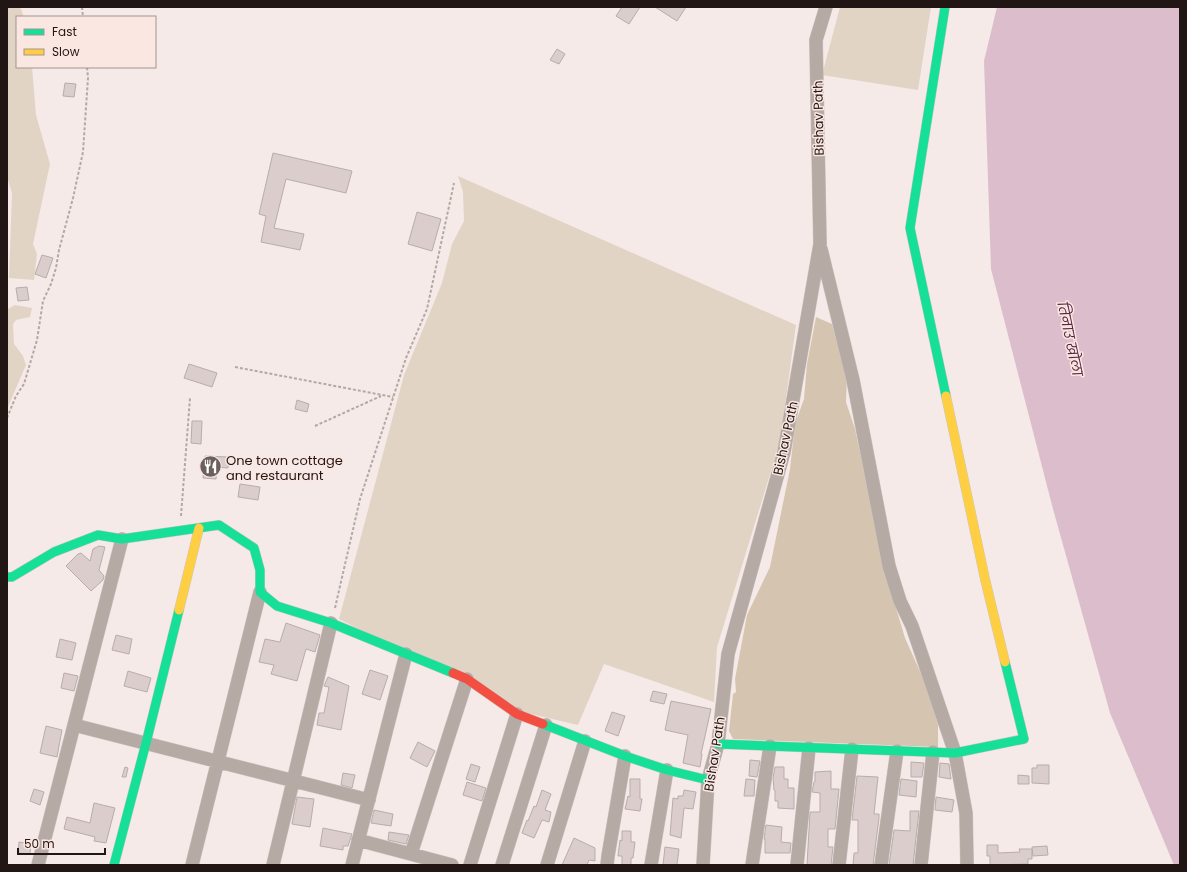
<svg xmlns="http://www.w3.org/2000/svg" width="1187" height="872" viewBox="0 0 1187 872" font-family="Poppins,'Noto Sans Devanagari',sans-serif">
	<rect width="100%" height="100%" fill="#f5eae8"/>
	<path fill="#e1d4c5" d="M7,7H20L24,17H17V67H32L36,115L50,164L33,244L37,254L34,280L9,278L12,193L7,177Z
		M840,7H931L918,90L822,75Z
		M458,176L796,325L780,442L717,647L714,702L604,664L578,725L518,711L339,619L404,375L442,283L452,244L464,221L463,192Z
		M15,305L32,308L30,317L16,320L13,324L14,344L23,356L26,365L7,409V310L8,309Z"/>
	<path fill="#d5c5b0" d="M816,317L832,324L847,375L846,402L855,429L888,581L905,638L927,687L938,724V747L733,739L729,731L733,694L736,692L735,679L747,615L770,567L790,469L795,424L804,399L807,364Z"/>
	<path fill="#dcbdcb" d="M997,7H1180V865H1174L1110,713L1053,509L991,269L984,61Z"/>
	<path fill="#dacdcc" stroke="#b7adad" d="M622,7H640L629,24L616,16Z
		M655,7H686L677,21Z
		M557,49L565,54L559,64L550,60Z
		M65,83L76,84L74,97L63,96Z
		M273,153L352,171L346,193L286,179L274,228L304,234L300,250L261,242L266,216L259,214Z
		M417,212L441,219L432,251L408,244Z
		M42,255L53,258L46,278L35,274Z
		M27,287L29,300L18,301L16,288Z
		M189,364L217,373L212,387L184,378Z
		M297,400L309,404L307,412L295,409Z
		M192,421H202L201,444L191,443Z
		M205,456L229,457L228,468L217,467L216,479L203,478Z
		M240,484L260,487L258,500L238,497Z
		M99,546L105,547L99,570L104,576L103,580L91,591L66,566L78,554L81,553L90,561L93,549Z
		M286,623L320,635L315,652L306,649L297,681L271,674L274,665L259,662L265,639L280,642Z
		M116,635L132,639L129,654L112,650Z
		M60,639L76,643L72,660L56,657Z
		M370,670L388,676L380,700L362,694Z
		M128,671L151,678L147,692L124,686Z
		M64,673L78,676L74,691L61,688Z
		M328,677L349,686L341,730L317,725L319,713H324L329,687L324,686Z
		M653,691L667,694L664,704L650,701Z
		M671,701L711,709L701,754H702L700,767L683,763L688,735L665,730Z
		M612,712L625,716L618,736L605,731Z
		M46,726L62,730L57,757L40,753Z
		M418,742L435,751L427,767L410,758Z
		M750,760L760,761L757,777L749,776Z
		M911,762L924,763L922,777H911Z
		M940,763L949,764L951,779L939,777Z
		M471,764L480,767L475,782L466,779Z
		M1037,765H1049V784L1032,783V768H1037Z
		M125,767L128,768L126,777H122Z
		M775,767H784V779H788V788H794V809L778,808V801H775V790H774L773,778Z
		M831,771V789H839L835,829H828V847H833L831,865H807L810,812H820V793L812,792L814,782H815V772Z
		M343,773L355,775L352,788L341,785Z
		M1018,775L1029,776V784H1018Z
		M857,776L878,777L874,814H879V818L873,865H853L854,853H858V820H852Z
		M630,779H640V799H642L640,811L625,809L628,796L630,797Z
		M746,779L755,780L754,796H744Z
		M901,779L917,781L916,797L899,795Z
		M467,782L486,788L482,801L463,795Z
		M34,789L44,792L40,805L30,801Z
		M542,790L551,794L545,810L551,812L549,822L542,820L534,838L522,833L527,820L528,821L534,806L536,807Z
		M684,790L696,792L693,809L684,808L681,838L670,835L673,798L678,799V796H683Z
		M297,797L314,799L310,827L292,824Z
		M936,797L954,800L952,812L935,810Z
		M94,803L115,808L106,843L94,841L95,837L64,829L67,817L90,823Z
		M374,810L393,814L391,826L371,823Z
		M910,811H919L913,865H889L894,830L910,831Z
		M766,825L782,827L781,842L791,843L790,853H765V839H764Z
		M323,828L352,834L348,846H343V850L320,846Z
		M622,831H631V842H635L633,858H631V865H622V856H618L620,840L622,841Z
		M389,832L409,835L406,844L388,840Z
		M574,838L595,848V861L589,860L587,865H562Z
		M19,842L31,844L30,854L18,853Z
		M987,845H998V853L1020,852L1019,849H1032V859H1028V864L990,865V856H987Z
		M1047,846L1048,855L1033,856L1032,847Z
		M665,847L679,849L677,865H663Z"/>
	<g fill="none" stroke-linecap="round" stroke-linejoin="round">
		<defs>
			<path id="street" d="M821,249L853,380L889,566L900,601L912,626L955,753L966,813L967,865
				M74,725L369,800
				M358,840L452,865
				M411,854L467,679
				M38,865L122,539
				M192,865L260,592
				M273,865L331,623
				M352,865L406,654
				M470,865L517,714
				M502,865L546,725
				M547,865L585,741
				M607,865L608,856L625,756
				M651,865L667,770
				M703,865L708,780L718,744L728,654L784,452L820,244L816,40L826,7
				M752,865L770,746
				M797,865L809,748
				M839,865L852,749
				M881,865L897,751
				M921,865L933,752"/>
			<path id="fast" d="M945,7L910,228L946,396
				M7,577H12L54,552L98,535L122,539L219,525L254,548L260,570V592L277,606L331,623L453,673
				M543,724L625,756L667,770L708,780
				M718,744L955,753L1024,739L1005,662
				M114,865L146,743L179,610"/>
			<path id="slow" d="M946,396L985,579L1005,662
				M179,610L199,528"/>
			<path id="jam" d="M453,673L467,679L517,714L543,724"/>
		</defs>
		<use href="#street" stroke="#cec5c3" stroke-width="14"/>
		<use href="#fast" stroke="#cec5c3" stroke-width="10"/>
		<use href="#slow" stroke="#cec5c3" stroke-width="10"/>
		<use href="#jam" stroke="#cec5c3" stroke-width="10"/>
		<path stroke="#b2a9a3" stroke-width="2" stroke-dasharray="3 2" stroke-linecap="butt" d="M82,7L83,17
			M235,367L393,397
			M7,418L16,396L24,384L37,340L43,301L51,284L56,268L59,250L73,198L83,152L88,78L87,67
			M315,426L381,396
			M181,516L190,398
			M335,608L360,499L406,358L427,309L454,183"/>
		<use href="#street" stroke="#b6aba4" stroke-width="13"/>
		<use href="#fast" stroke="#16e098" stroke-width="9"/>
		<use href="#slow" stroke="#ffcf43" stroke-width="9"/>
		<use href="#jam" stroke="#f24e42" stroke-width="9"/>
	</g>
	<defs>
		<symbol id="restaurant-disc" viewBox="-11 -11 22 22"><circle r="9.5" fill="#6c605e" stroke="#fbe7e2"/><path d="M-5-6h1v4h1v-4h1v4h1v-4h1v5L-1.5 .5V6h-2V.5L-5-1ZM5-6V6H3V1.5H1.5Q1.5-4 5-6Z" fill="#fff"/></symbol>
	</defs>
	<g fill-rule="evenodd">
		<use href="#restaurant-disc" x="198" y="454" width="25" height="25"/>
	</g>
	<g text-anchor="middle" stroke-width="3" stroke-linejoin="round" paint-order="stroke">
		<g font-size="13" fill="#221614" stroke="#fbe7e2">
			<text transform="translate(818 118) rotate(-91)" y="5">Bishav Path</text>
			<text transform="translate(785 438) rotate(-78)" y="5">Bishav Path</text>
			<text transform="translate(714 754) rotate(-81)" y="5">Bishav Path</text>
		</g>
		<g font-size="13" fill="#221614" stroke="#fbe7e2" text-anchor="start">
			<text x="226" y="465">One town cottage<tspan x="226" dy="15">and restaurant</tspan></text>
		</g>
		<g font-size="14" font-style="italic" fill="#592644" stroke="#fbe7e2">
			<text transform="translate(1070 339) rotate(78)" y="5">तिनाउ खोला</text>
		</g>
	</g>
	<rect width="1187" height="872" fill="none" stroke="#221614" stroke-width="16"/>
	<rect x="16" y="16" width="140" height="52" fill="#fbe7e2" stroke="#a49390"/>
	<rect x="24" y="29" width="20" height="6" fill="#16e098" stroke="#a49390"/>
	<text x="52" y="36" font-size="12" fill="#221614">Fast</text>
	<rect x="24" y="49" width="20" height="6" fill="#ffcf43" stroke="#a49390"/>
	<text x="52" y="56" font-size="12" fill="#221614">Slow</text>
	<path d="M18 848v6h87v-6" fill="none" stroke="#221614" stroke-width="2"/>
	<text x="24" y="848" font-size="12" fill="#221614" stroke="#fbe7e2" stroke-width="3" paint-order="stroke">50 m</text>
</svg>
